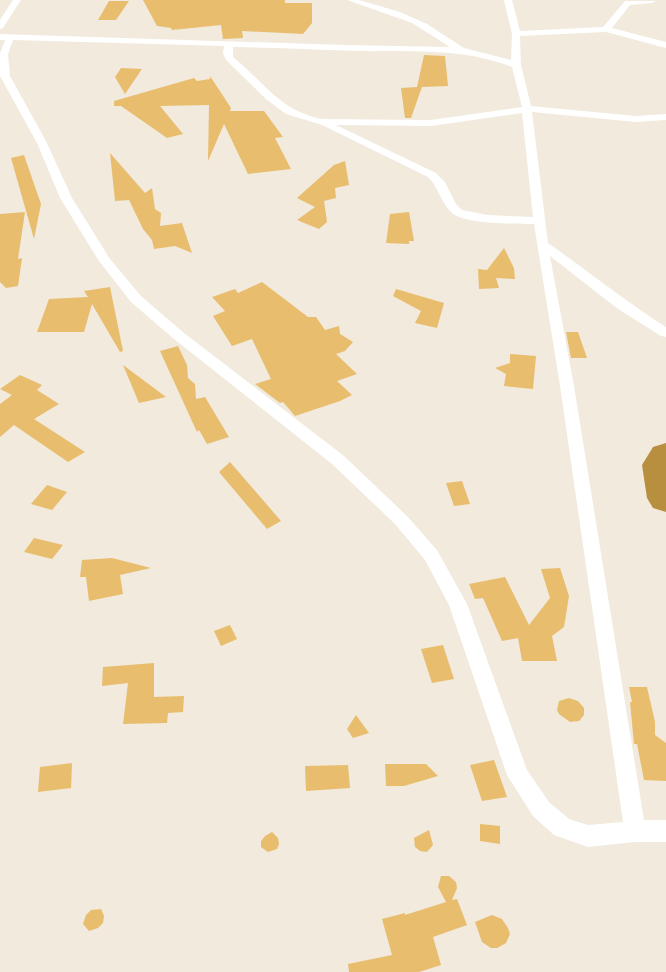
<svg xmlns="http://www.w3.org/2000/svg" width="666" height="972" viewBox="0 0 666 972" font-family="'DejaVu Sans',sans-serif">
	<rect width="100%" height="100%" fill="#f1eadd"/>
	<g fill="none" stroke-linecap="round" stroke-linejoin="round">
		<path fill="#b88f3f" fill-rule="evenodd" d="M666,443V512L653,508L647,498L642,465L653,447Z"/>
	</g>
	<path fill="#e8bd6e" d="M143,0H285V3H312V23L303,34L242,31L243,38L223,39L221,25L172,30L171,28L157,26Z
		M109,1H129L116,20H98Z
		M424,55L445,56L448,86L422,87L411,118H405L401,88L417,87Z
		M121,68L142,69L125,94L115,77Z
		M210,76L231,108L230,111H264L283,137L275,138L291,169L248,174L224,124L208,161L209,105L160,106L183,134L167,138L121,106H114V101L194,78L197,81L210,79Z
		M110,153L145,193L152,188L155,209L161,213L160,226L182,223L192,253L175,246L154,249L152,240L143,229L129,200L115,201Z
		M24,155L41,204L34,239L11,158Z
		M345,161L349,185L335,188L336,198L324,201L327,222L319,229L297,220L315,207L297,198L334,165Z
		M25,212L18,259L22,258L18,286L6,288L0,282V214Z
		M409,212L414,241H409V244L386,243L390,214Z
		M504,248L514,268L515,279L496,278L499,288L479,289L478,269L487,270Z
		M262,282L308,317H316L325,330L339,326L340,334L353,342L345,351L336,354L357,374L337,381L352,395L340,401L295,416L283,402L280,403L255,384L271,379L252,339L232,346L213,316L225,311L212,297L235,289L238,293Z
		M110,287L123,351L120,352L92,304L84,332H37L49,299L88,297L84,291Z
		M396,289L444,303L437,328L415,323L421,311L393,296Z
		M566,332H578L587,358H571Z
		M178,346L187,365L188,378L195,384L196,399L205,397L229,437L207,444L199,430L197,432L160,351Z
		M510,354L536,356L533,389L504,386L506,374L495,368L510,363Z
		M123,365L166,397L139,403Z
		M20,375L42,385L37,390L59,404L34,419L85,452L68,462L14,425L0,437V404L12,395L0,389Z
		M230,462L281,521L267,529L219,472Z
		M462,481L470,504L454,506L446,483Z
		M47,485L67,492L52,510L31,504Z
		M34,538L63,545L52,559L24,552Z
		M112,558L151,568L120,575L123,594L89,601L86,577H80L82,560Z
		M560,568L569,596L564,627L552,636L557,661H522L518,638L502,641L483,598L475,599L469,584L505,577L529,625L550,598L541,569Z
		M230,625L237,639L221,646L214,631Z
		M443,645L454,679L432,683L421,649Z
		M154,663V697L184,696L183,712L168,713L167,723L123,724L128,683L102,686L103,667Z
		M629,687H647L655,722V735L666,743V781L644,780L637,744H634L630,702H632Z
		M569,698L578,701L584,708V715L579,721L570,722L559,714L557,710L559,701Z
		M356,715L369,733L353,738L347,729Z
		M494,760L507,797L482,801L470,765Z
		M72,763L71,788L38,792L40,767Z
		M385,764H426L438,776L404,786H386Z
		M348,765L350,788L306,791L305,766Z
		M480,824L500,826V844L480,841Z
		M429,830L433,845L427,852L420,851L415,847L414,838Z
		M272,832L278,838L279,844L277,849L268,852L261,847V841L265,836Z
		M441,876H449L456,882L457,888L452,900L457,899L467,925L433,937L441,965L419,972H349L348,964L392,955L382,919L405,913V915L446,902L438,887Z
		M101,909L104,916L103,923L98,928L89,931L83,924L86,915L91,910Z
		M492,915L502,919L508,928L510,934L506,943L497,948H491L482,942L475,922Z"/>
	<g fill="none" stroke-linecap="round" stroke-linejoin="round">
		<path fill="#fff" fill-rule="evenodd" d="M13,0H21L3,28L0,29V20Z
			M347,0H359L400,12L427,24L464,48L511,60L512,34L504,0H512L520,31L603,27L625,1H656L652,3L630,5L612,28L666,42V48L606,32L520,36L521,65L531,106L636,116L666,114V120L636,122L532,112L548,243C588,271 625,301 666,327V337L661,336L618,309L550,256L574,386L644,820H666V842H635L588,847L554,835L533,816L507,775L449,605L425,560L395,524L332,464L174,339L131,302L99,261L60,198L37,143L0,76V53L5,40H0V34L345,45L450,47L412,23ZM13,40L224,46L223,53L226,60L266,99L286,114L322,125L428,177C439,188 441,203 452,213C463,224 518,224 534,224L560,386L623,822L588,825L569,819L549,802L527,770L467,604L437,550L407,516L344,456L184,333L141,296L110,259L72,198L47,143L10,76L8,54ZM233,47C276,48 320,50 364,51C415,52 463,48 512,67L522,107L431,120L321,119C278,109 265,83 233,57ZM522,113L533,217L488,215L462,210L456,204L445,182L436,173L336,125L431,126Z"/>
	</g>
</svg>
